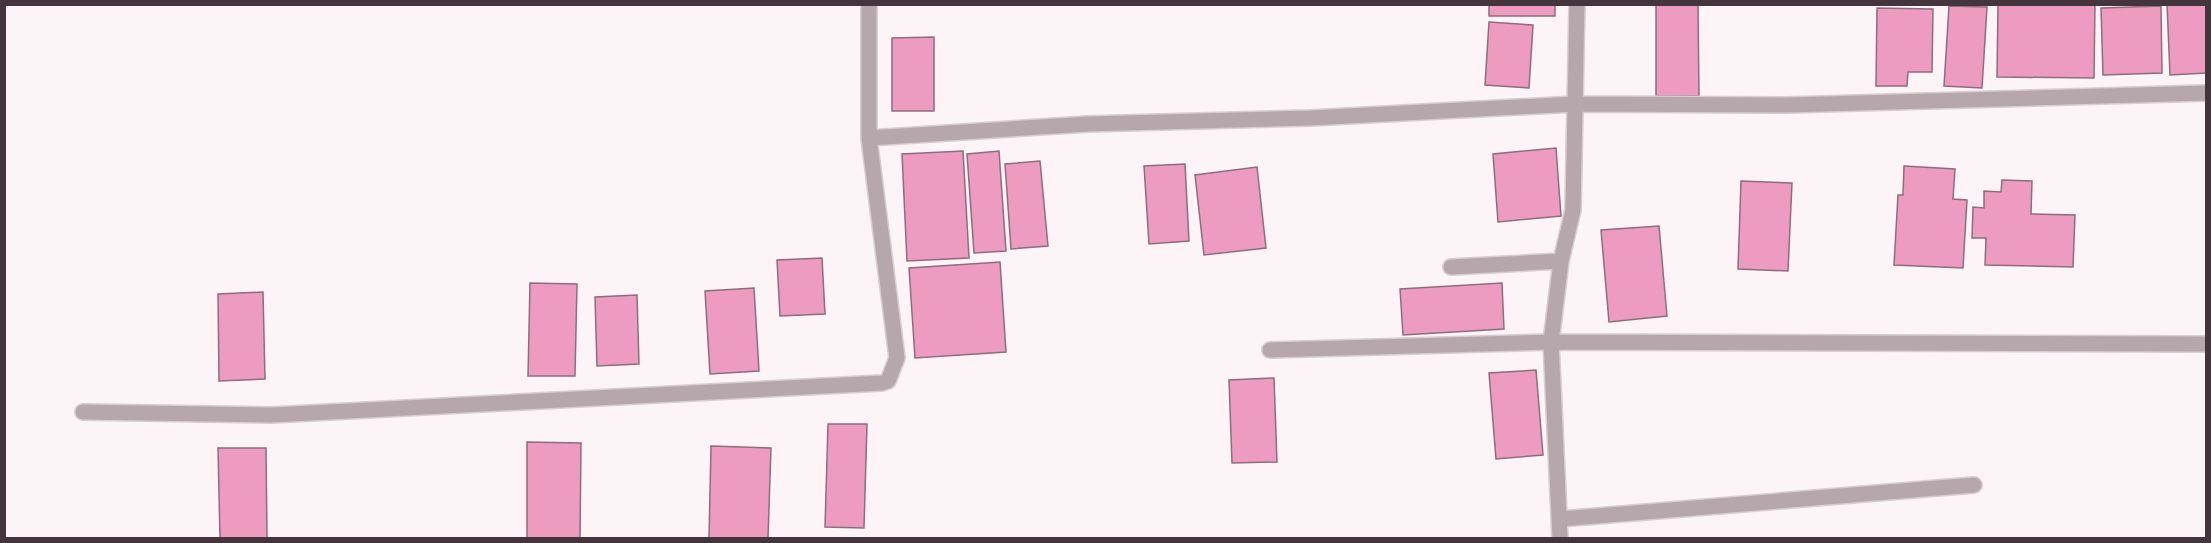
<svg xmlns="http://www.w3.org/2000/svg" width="2211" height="543" viewBox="0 0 2211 543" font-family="Bitter,serif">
	<rect width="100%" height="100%" fill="#fcf4f7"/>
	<path fill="#ed9bc0" stroke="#8e6e7c" stroke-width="1.5" d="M1489,4H1555V16H1489Z
		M1656,4H1698L1699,96H1656Z
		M1998,4H2095L2094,78L1997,77Z
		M2167,4H2206V73L2170,75Z
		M1949,6L1987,7L1982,88L1944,86Z
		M2161,6L2162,73L2103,75L2101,8Z
		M1877,8L1933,9L1932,72H1908L1907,86H1876Z
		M1489,22L1533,25L1529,88L1485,85Z
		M934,37V111H892V38Z
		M1556,148L1561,216L1498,222L1493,154Z
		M963,151L969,258L907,261L902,154Z
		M999,151L1006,251L974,253L967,154Z
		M1040,161L1048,246L1011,249L1005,164Z
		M1185,164L1189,241L1149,244L1144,166Z
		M1904,166L1955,169L1953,199L1967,200L1963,268L1894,265L1898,195H1903Z
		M1257,167L1266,248L1204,255L1195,175Z
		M2002,180L2032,181L2031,214L2075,215L2073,267L1985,265L1986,238H1972L1973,207L1984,208V191L2001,192Z
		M1741,181L1792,183L1788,271L1738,269Z
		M1659,226L1667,316L1609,322L1601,230Z
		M822,258L825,314L780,316L777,260Z
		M1000,262L1006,352L915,358L909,268Z
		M530,283L577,284L575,376H528Z
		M1502,283L1504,329L1403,335L1400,289Z
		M754,288L759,371L710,374L705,291Z
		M263,292L265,379L219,381L218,294Z
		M637,295L639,364L597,366L595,297Z
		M1536,370L1543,455L1496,459L1489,373Z
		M1274,378L1277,462L1232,463L1229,380Z
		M828,424H867L864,528L825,527Z
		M527,442L581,443L580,538H527Z
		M711,446L771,448L768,538H709Z
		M218,448H266L267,538H220Z"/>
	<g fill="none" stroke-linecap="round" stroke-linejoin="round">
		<defs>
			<path id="minor" d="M869,138L1088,124L1310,118L1575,104L1787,105L2206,93
				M1451,267L1561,261
				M1270,350L1551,342L2206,344
				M83,412L272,415L882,383L888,381L897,358L869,138V4
				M1560,519L1974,485
				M1560,538L1551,342L1561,261L1573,210L1577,4"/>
		</defs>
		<use href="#minor" stroke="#d7ced1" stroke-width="18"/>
		<use href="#minor" stroke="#b6a7ad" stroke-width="15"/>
	</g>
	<rect width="2211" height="543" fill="none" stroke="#43353b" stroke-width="12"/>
</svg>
